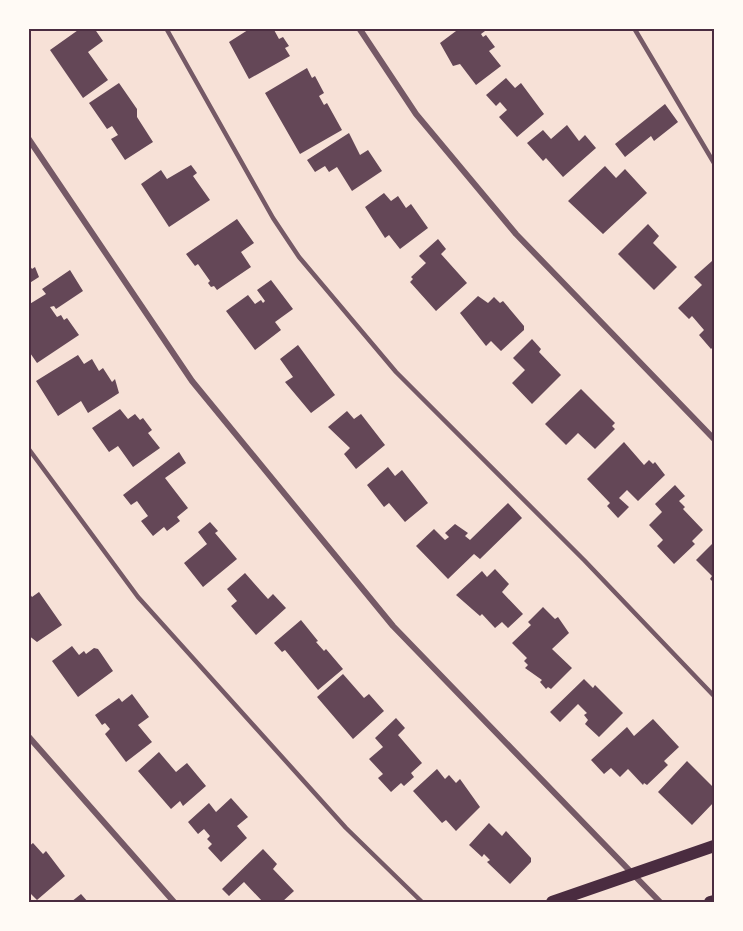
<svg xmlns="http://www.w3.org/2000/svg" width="743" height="931" viewBox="0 0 743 931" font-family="'PT Serif',serif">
	<rect width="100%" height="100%" fill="#f7e1d7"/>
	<path fill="#644757" d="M81,28H94L103,41L88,52L108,80L83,98L50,50Z
		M251,28H273L279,39L283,37L289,46L285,48L290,56L249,79L229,42Z
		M460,28H489L481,34L483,37L486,35L495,47L489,51L501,66L476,85L460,64L453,66L440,43Z
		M307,68L312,78L315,76L324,93L319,96L324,105L327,103L342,130L300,154L265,93Z
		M506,78L515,88L521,83L544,114L517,137L499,117L507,110L500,102L496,106L486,95Z
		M119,83L137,109V117L153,142L125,160L111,139L118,135L112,126L107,129L89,103Z
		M665,104L678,122L654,141L651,136L625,157L615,144Z
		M567,125L579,141L585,135L596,148L563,177L546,158L543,161L527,143L543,130L551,139Z
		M349,133L360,155L368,150L382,171L352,191L337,167L329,172L325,166L315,172L307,160Z
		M191,165L197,173L193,176L210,200L169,227L141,184L161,170L167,179Z
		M605,166L616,178L625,169L647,193L603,234L568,201Z
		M384,193L391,201L398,196L406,208L411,204L428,228L400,249L389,235L385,238L365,207Z
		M237,219L254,243L241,252L251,267L217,290L214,286L211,287L208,283L210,281L198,264L195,266L186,254Z
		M648,224L659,236L653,243L677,267L654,290L618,254Z
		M438,239L446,249L441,254L467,283L436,311L410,282L413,279L411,277L426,263L419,256Z
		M712,261L714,264V346L711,349L699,335L704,330L692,316L689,319L678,308L702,285L694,277Z
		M28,263L32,269L35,267L39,277L28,284Z
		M70,270L83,291L56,309L54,306L50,307L57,317L61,315L64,320L67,318L79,335L37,363L28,350V305L46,294L42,289Z
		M271,280L293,309L275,322L281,330L255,350L226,311L248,295L255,304L261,300L263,303L265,301L257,290Z
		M478,296L488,303L494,297L500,303L503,301L524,326V330L501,351L491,341L486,346L460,313Z
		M532,339L541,349L539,352L561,375L532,404L512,383L525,370L513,358Z
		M298,345L335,395L311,413L285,382L293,377L280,359Z
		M78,355L84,364L92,359L99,371L103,368L112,382L115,379L119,393L88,413L81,401L58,416L36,381Z
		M581,389L615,423L612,426L615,429L595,449L578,433L566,445L545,424Z
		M120,409L128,419L135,414L140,420L143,418L152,430L148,433L160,448L133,467L118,446L109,452L92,428Z
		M347,411L354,419L361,414L385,445L356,469L344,454L350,448L328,427Z
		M624,442L644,465L649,460L653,464L655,462L665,475L638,501L627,490L619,498L629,507L618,518L607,506L610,503L587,479Z
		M179,452L186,463L165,478L188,508L177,517L180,521L167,531L164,527L153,536L141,521L148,516L137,501L131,505L123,495Z
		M388,467L395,476L402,470L428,503L405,522L389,503L384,507L367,485Z
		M675,485L685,496L679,501L685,507L683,509L703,530L692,541L695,544L674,564L657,546L663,540L649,525L662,512L655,504Z
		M508,503L522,518L480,559L474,554L448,579L416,546L434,529L445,540L449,537L445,533L455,524L468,533L465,536L470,540Z
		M210,522L218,531L215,533L237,559L203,587L184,563L207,544L198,532Z
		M714,542V583L710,579L712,576L696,560Z
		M495,569L509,584L502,592L523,614L508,628L502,622L495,628L482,614L480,616L456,595L482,571L487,577Z
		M245,573L268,599L273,594L286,608L256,635L231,606L237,601L227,589Z
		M28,591L32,597L39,592L62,625L37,642L28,635Z
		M543,607L555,619L558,617L569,633L552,649L572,668L551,689L548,687L546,689L540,682L542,680L525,668L528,665L524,661L527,658L512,643L531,625L528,622Z
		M301,620L318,641L316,642L324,651L326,649L343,669L318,690L285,650L282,652L274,643Z
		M72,646L79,655L84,651L86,654L94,648L98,649L113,671L78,697L52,661Z
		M343,674L364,698L369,694L384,711L353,739L317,697Z
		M584,679L593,688L595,685L623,713L599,737L585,724L588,720L584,715L587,713L578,704L560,722L550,712Z
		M132,694L149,717L138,725L152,742L126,762L105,734L110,729L105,723L102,725L95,715L119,698L122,702Z
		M396,718L405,728L398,735L422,763L411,773L414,777L404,786L401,783L391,792L378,778L383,774L369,759L383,747L375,738Z
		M653,719L679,747L664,761L668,765L647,785L644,783L643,785L628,769L620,777L611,768L604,774L591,760L627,727L634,736Z
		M159,752L176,772L187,763L206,786L183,806L180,801L171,809L138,771Z
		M687,761L714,788V802L692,825L658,792Z
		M437,769L445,779L449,775L456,783L460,779L480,807L456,831L446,820L442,823L413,791Z
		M231,798L248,817L237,826L247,838L221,862L208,848L212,844L207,839L210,836L204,829L198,834L188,822L209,803L216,812Z
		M489,823L502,836L506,831L531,858V862L510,884L487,862L490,860L484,854L482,857L469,845Z
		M33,843L43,854L46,851L65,876L37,900L28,891V847Z
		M263,849L277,864L273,869L294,891L282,902H263L244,882L229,896L222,889Z
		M81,894L88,902H71Z"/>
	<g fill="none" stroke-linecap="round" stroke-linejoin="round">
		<path stroke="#755966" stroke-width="4.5" d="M166,28L273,218L299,257L396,372L584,560L714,696
			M634,28L714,163
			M28,448L138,597L346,828L422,902"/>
		<path stroke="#755966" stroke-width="6" d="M359,28L416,114L516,234L714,439
			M28,138L192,381L393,626L660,902
			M28,736L174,902"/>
		<path stroke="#4a2c40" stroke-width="12" d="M552,902L714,846
			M710,902L714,901"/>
	</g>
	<rect width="743" height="931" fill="none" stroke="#fffaf5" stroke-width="60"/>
	<rect x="30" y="30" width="683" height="871" fill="none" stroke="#4a2c40" stroke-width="2"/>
</svg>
